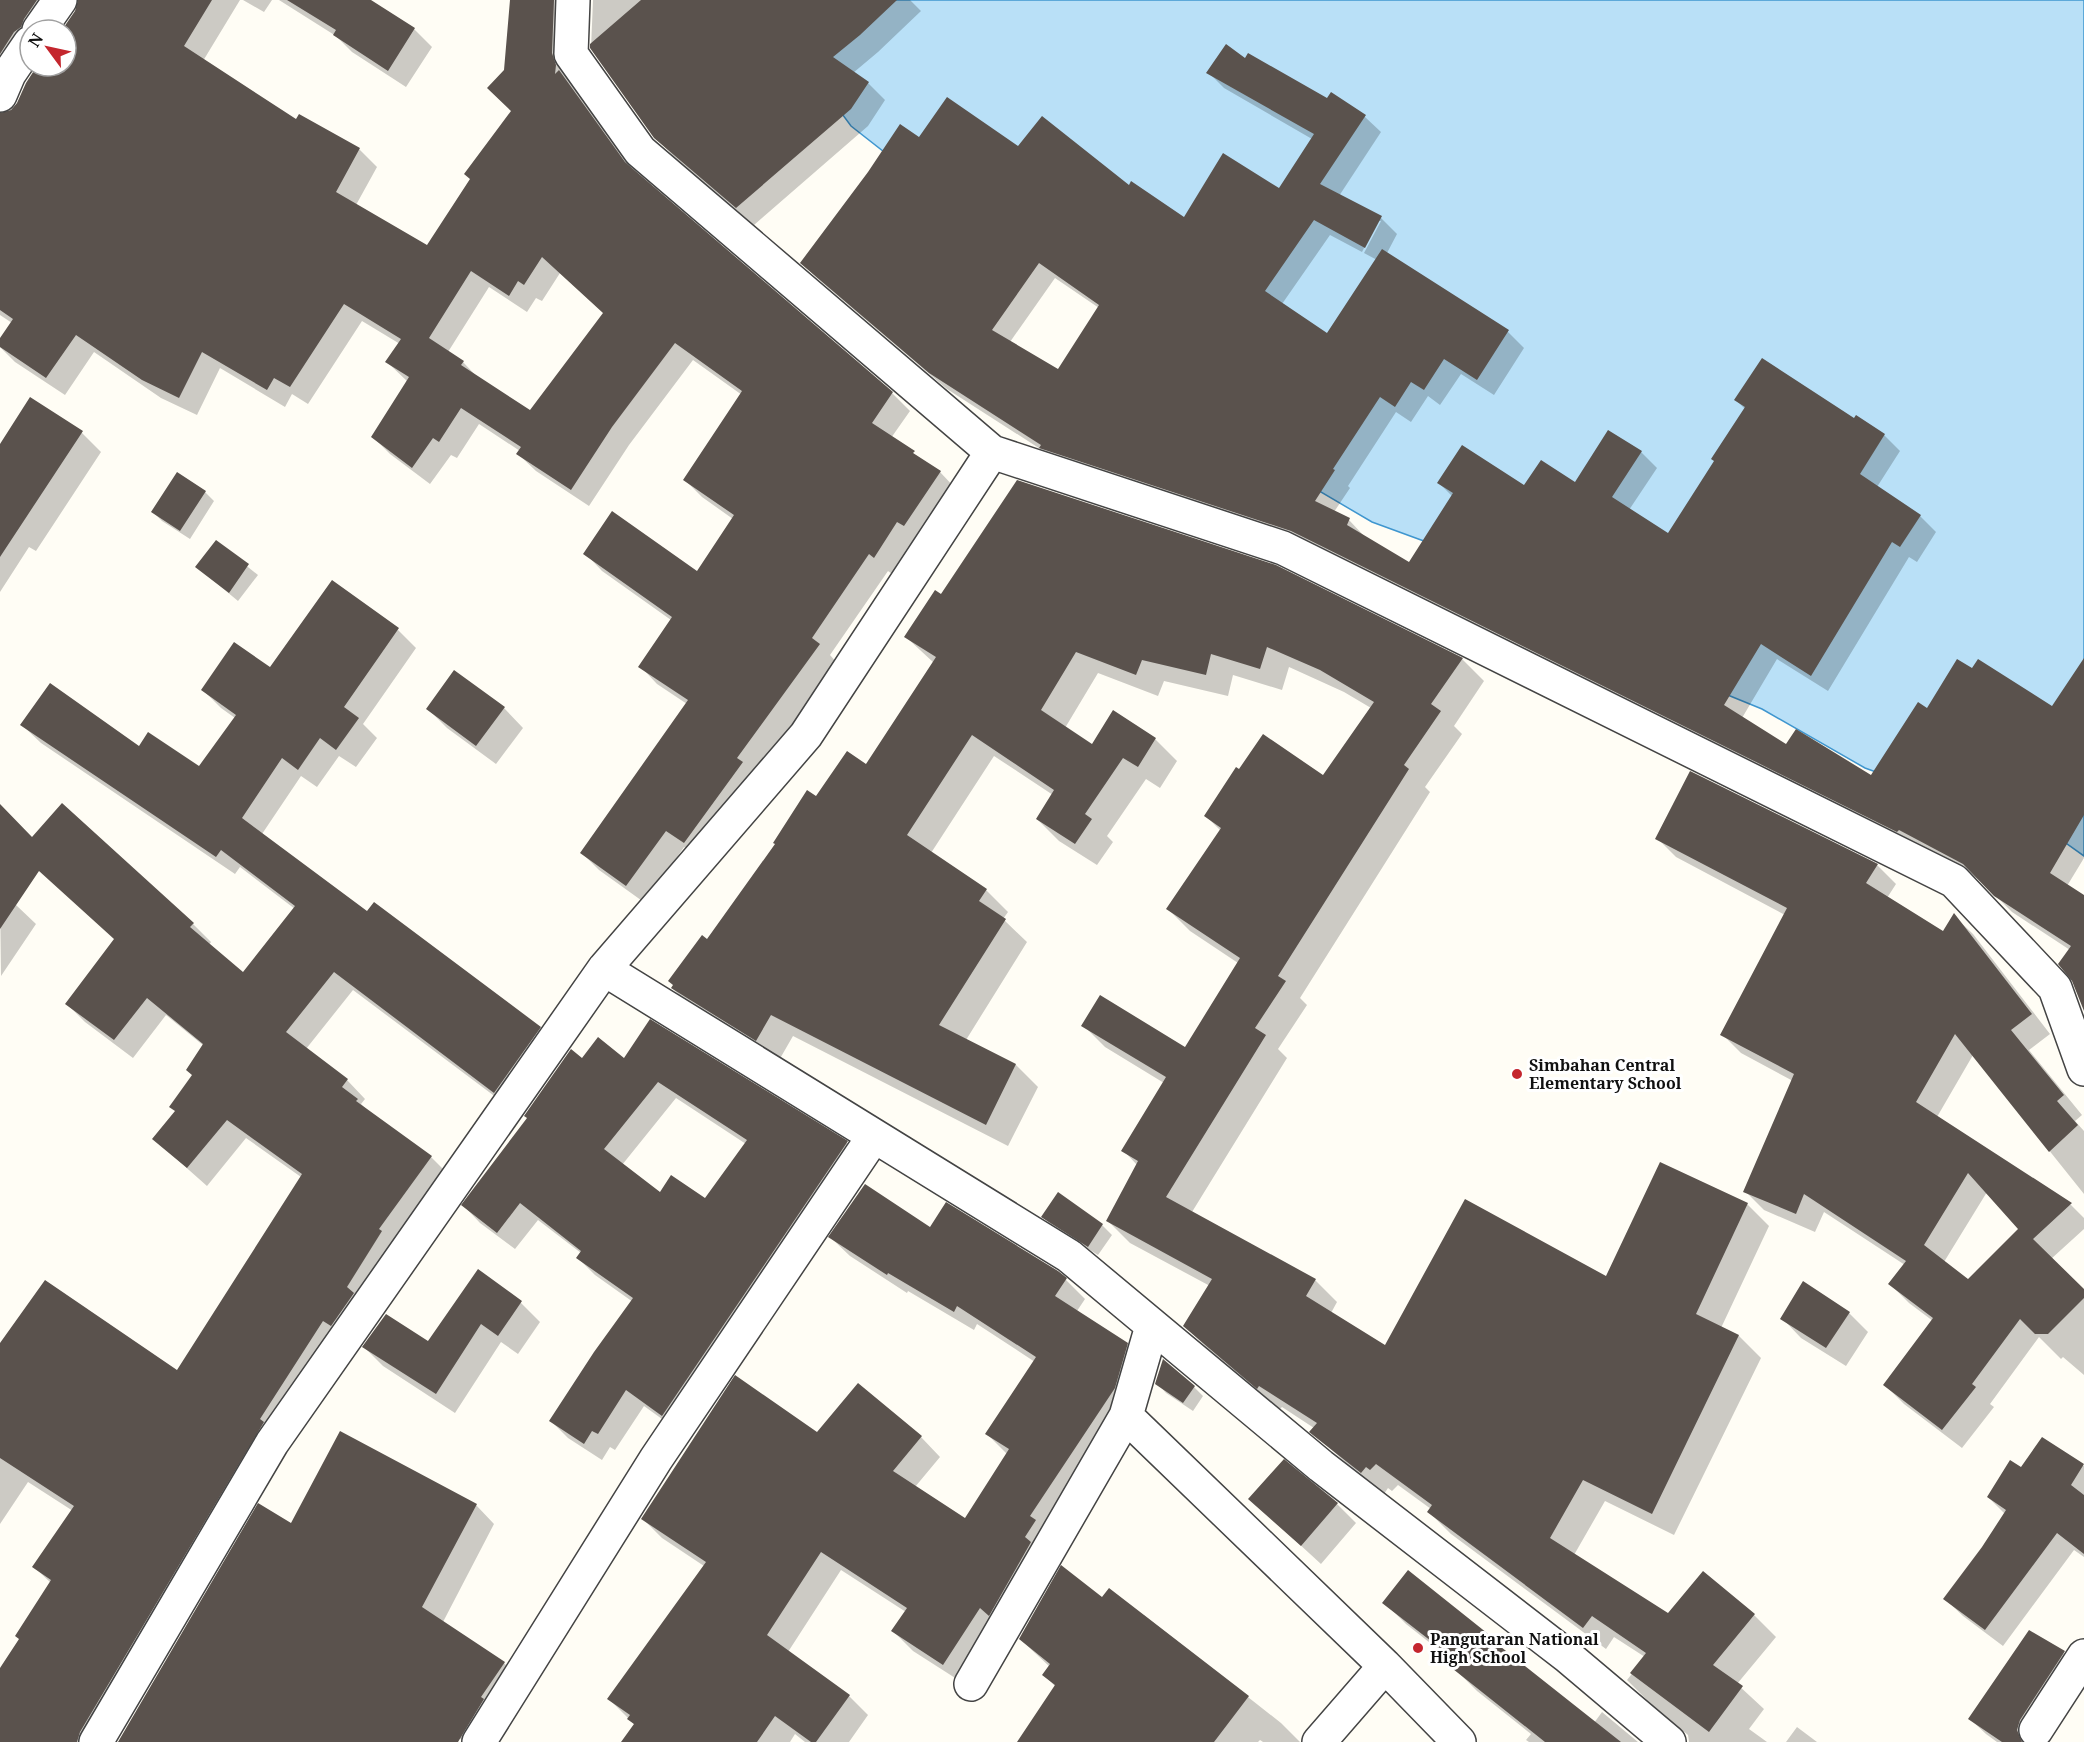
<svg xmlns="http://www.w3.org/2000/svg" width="2084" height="1742" viewBox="0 0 2084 1742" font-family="'Noto Serif',serif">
	<rect width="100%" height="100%" fill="#fffdf5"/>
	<path fill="#b9e0f7" stroke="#3f96cf" stroke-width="1.5" d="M758,0H2084V856L2060,839L1865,768L1762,709L1713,689L1462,555L1372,522L1275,465L1249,327L934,191L851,126Z"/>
	<path fill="#0003" fill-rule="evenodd" d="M0,0H70L0,105Z
		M80,0H240L203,61L297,121L359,149L377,167L356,205L427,247L513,112L505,70L512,0H585L573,83L637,175L892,393L910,411L891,438L940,472L957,490L922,543L915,538L892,574L888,571L830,655L837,663L755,776L703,860L684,847L645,903L599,870L582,853L687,704L657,684L640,666L671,620L602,571L585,553L698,573L733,519L702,497L685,480L742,395L693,360L629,445L589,506L536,471L518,454L520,451L479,424L457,458L451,455L430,484L390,454L373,437L408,382L387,362L400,344L362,321L308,404L292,394L285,407L220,368L197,415L161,398L94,352L65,395L15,362L0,347V341L12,323L0,315V115L13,111L38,66H66V30H64L77,11ZM560,273L605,314L530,412L480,380L463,362L448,352L489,287L527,312L536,298L542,301Z
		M243,0H272L264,12Z
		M279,0H368L414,29L432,47L406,87L352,52L336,36Z
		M593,0H910L921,11L878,52L853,73L868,83L885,100L868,126L754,225L673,156L655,137L591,48Z
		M1245,60L1327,99L1331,94L1365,117L1381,132L1339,196L1381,218L1397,234L1387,253L1508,332L1524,348L1494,395L1461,374L1440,405L1428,396L1411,422L1396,412L1348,486L1350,488L1334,512L1349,520L1365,537L1410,564L1453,497L1439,483L1525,487L1576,484L1641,452L1657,468L1629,510L1668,535L1716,462L1745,409L1736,400L1855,420L1856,417L1884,435L1900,451L1877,487L1920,516L1936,532L1917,562L1909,557L1828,691L1777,659L1742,718L1787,746L1871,777L1928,710L2052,708L2084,661V858L2067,886L2084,897V1009L2070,950L2012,912L1980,880L1915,845L1057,463L1045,452L947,389L818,279L802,263L920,139L1018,149L1129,187L1184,219L1279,190L1312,139L1224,88L1208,72ZM1378,221H1381L1364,253L1377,260L1327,336L1282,304L1330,235L1362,252ZM1055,278L1099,308L1058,371L1010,342Z
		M82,433L101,452L36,551L29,547L0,592V446Z
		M205,492L214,501L190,539L162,521L153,512Z
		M217,542L258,575L238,601L197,567Z
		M942,596L1462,659L1484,681L1454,726L1462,734L1425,787L1430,792L1300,998L1307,1005L1278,1049L1287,1058L1192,1212L1315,1280L1337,1302L1331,1313L1386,1348L1607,1278L1747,1204L1769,1226L1721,1328L1739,1336L1761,1358L1674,1535L1605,1501L1574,1555L1669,1615H1754L1776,1637L1737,1684L1764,1709L1749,1729L1767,1742H1689L1688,1735L1649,1702L1627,1680L1645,1657L1614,1637L1606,1649L1451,1534L1429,1512L1431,1509L1398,1485L1392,1491L1388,1488L1384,1494L1357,1473L1311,1431L1314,1428L1282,1407L1280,1409L1207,1348L1185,1326L1210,1286L1130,1243L1108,1221L1138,1166L1123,1150L1164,1083L1105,1047L1083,1025L1185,1049L1238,963L1190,931L1168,909L1221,831L1206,816L1324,778L1371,708L1344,692L1289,667L1282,690L1233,675L1228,696L1164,681L1158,696L1098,673L1065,728L1093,747L1155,739L1177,761L1160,788L1146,779L1107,836L1113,842L1097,865L1059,841L1037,819L1053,795L994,756L931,853L986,890L1008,912L1003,919L1027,942L966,1040L1016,1065L1038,1087L1008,1146L793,1036L778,1062L694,1010L672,988L817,798L867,766L934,663L906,637Z
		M398,630L416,648L363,724L377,738L356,767L339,756L317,787L301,776L262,834L367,913L540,1028L558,1047L513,1110L353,990L306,1049L347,1080L365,1099L361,1104L369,1112L431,1157L450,1176L104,1742H0V1671L20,1639L51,1583L34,1567L73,1511L28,1482L0,1524V1347L177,1372L301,1177L246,1138L207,1186L154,1139L176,1111L194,1076L204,1046L166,1015L133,1058L85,1022L67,1004L193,924L211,942L209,945L243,974L295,909L240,867L235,874L41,743L22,725L140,748L200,768L235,718L221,708L203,690Z
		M504,708L523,728L496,764L447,728L428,709Z
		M1657,838L1877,865L1896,884L1887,898L1944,933L1954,916L1973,934L2050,1034L2029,1050L2082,1115L2075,1121L2084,1131V1194L1973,1055L1937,1117L2071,1205L2084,1218V1229L2051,1259L2084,1291V1375L2063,1357L2061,1359L2039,1337L1990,1404L1994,1407L1962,1448L1904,1404L1885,1385L1933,1321L1909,1303L1890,1284L1905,1265L1824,1212L1815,1232L1764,1210L1745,1191L1793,1081L1741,1053L1722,1034L1785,915L1676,857ZM1987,1192L2021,1229L1968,1281L1944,1262Z
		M0,894L16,905L36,924L1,976Z
		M582,1060H624L847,1143L864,1160L680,1432L644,1406L615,1450L610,1447L602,1460L568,1438L551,1421L633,1302L595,1275L578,1258L581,1253L538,1220L515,1249L480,1223L463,1205ZM676,1098L746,1144L705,1201L660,1194L622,1165Z
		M1058,1195L1102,1225L1112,1235L1098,1255L1052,1226L1043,1217Z
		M931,1229L1066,1280L1085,1299L1077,1311L1127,1344L1146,1364L963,1683L913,1651L893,1631L906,1612L841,1570L788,1652L849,1696L868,1715L849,1742H805L795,1734L790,1742H623L635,1725L609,1699L704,1566L662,1538L643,1519L818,1434L921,1437L940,1457L915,1487L965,1520L1007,1454L987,1434L1035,1362L977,1324L974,1330L908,1291L907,1293L850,1256L830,1237Z
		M478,1271L521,1303L540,1322L518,1354L501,1342L455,1413L383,1366L364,1347L428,1343Z
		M1849,1313L1868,1332L1846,1366L1801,1338L1782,1318Z
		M1157,1383L1194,1387L1203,1396L1193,1411L1166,1393Z
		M2043,1439L2084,1466V1557L2074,1550L2003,1646L1963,1616L1945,1599L1983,1548L2005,1514L1988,1497L2022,1469Z
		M1284,1461L1337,1504L1356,1523L1321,1564L1250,1499Z
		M476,1505L494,1524L443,1622L504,1663L523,1682L465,1742L443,1728L434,1742H119L292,1525Z
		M1103,1599L1144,1615L1281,1723L1300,1742H1263L1260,1740L1258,1742H1019L1056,1687L1044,1675L1050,1667L1020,1639Z
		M1384,1602L1594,1723L1602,1712L1638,1742H1529L1526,1740L1531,1734L1477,1691L1455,1669L1458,1665L1406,1624Z
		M2064,1653L2079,1668L2034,1742H1997L1986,1734L1970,1719Z
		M1797,1727L1817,1742H1786Z"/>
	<path fill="#5a524d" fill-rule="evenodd" d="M0,0H37L24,19L21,27L14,32L0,54Z
		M78,0H212L184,46L296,119L299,114L360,148L336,192L427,245L470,179L464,174L511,111L487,88L504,70L510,0H554L552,53L556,65L555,74L559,70L625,162L893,392L872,423L915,451L913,453L941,471L904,526L897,522L874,558L869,554L812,638L820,644L737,758L743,762L684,843L666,831L626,886L580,853L688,700L638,667L672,617L583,554L612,511L697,571L734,515L683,480L742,391L675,343L612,427L571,490L516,454L521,447L461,408L439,442L433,438L412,468L371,437L409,377L385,362L401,339L344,304L290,387L274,378L267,390L202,352L179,398L142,380L76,335L46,378L0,347V338L13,319L0,310V113L11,110L17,103L26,83L37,66H66V30H62L75,11ZM542,257L603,313L530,410L461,365L464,361L429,338L471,271L509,296L518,281L524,285Z
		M287,0H371L415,28L388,71L333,35L336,30Z
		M641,0H897L860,35L833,57L869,82L851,109L736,208L654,138L590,48V44Z
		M1226,44L1245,58L1248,53L1327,98L1331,92L1366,115L1320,184L1382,216L1365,248L1314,220L1265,291L1327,333L1382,249L1509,330L1477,380L1444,359L1424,390L1411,382L1395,407L1380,397L1333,469L1335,470L1315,501L1350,518L1347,525L1409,562L1453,493L1437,483L1462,445L1524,485L1541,460L1575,482L1608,430L1642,451L1612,497L1668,533L1714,461L1711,459L1745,407L1734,400L1762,358L1854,418L1856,415L1885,434L1860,474L1921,515L1900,547L1892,542L1811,676L1761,644L1724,705L1786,744L1796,729L1871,775L1918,702L1927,708L1957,659L1972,668L1978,659L2052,706L2084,658V815L2050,873L2084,895V1011L2072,981L2058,964L2071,946L1994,896L1963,864L1899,830L1897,832L1291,531L1039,448L1041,445L929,373L800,263L868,172L900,124L919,137L947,97L1018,146L1042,116L1129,185L1131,181L1184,217L1223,153L1279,188L1314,134L1206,73ZM1039,263L1099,305L1058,369L992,330Z
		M30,397L83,431L0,557V444Z
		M177,472L206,491L180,531L151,512Z
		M1017,480L1276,565L1463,658L1431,704L1441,711L1404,765L1409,769L1278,976L1286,981L1255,1028L1266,1035L1166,1197L1316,1279L1306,1296L1385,1345L1465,1199L1606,1276L1660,1162L1748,1203L1696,1314L1739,1335L1652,1514L1583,1480L1550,1538L1668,1613L1703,1571L1755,1614L1713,1665L1743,1686L1709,1732L1630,1673L1646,1653L1592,1616L1583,1628L1427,1512L1432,1505L1376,1464L1370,1470L1366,1467L1361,1473L1309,1432L1317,1423L1259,1386L1257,1389L1183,1326L1212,1279L1106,1221L1138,1161L1121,1151L1166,1077L1081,1026L1100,995L1185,1047L1240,958L1166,909L1221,828L1204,816L1236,767L1239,769L1263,734L1323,775L1374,702L1320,670L1267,647L1260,669L1211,654L1206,675L1142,660L1136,675L1076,652L1041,710L1092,744L1113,710L1156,738L1138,767L1123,758L1085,814L1092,819L1075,844L1036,819L1054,790L972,735L907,835L987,889L979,901L1006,919L939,1025L1016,1064L986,1125L771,1015L756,1041L671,988L673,985L668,981L702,935L707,939L775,844L773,843L807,790L816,796L847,751L866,764L936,657L904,637L935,590L941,594Z
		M216,540L249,564L229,593L195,567Z
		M332,580L399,628L344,707L359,718L336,750L320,738L298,770L282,758L242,818L367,911L374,902L541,1027L494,1093L334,972L286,1032L348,1079L342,1087L358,1099L356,1101L432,1156L379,1229L382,1231L347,1287L354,1293L331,1326L323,1321L260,1419L264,1422L80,1732L77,1742H0V1668L19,1639L15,1636L51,1580L32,1567L74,1506L0,1458V1343L45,1280L177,1370L302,1174L227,1120L187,1168L152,1139L175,1111L169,1107L192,1075L186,1070L203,1044L147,998L114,1040L65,1004L114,939L39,871L0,929V804L32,837L62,803L194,923L190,927L243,972L295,906L221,850L216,857L20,725L50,683L139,746L148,732L199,766L236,715L201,690L234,642L270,667Z
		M454,670L505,707L476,746L426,709Z
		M1690,771L1878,864L1866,883L1943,931L1954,913L2032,1014L2011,1030L2064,1095L2057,1101L2078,1125L2049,1152L1955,1034L1916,1102L2072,1203L2033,1239L2084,1289V1298L2048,1334H2035L2020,1319L1972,1384L1976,1387L1942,1430L1883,1385L1933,1318L1888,1284L1906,1261L1804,1194L1796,1214L1743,1192L1794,1074L1720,1035L1787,908L1655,839ZM1968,1173L2018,1229L1968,1279L1924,1245Z
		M650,1019L848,1141L662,1416L626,1390L598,1434L592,1431L584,1444L549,1421L594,1352L633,1298L576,1258L581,1251L520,1203L497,1233L461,1205L527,1118L524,1116L571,1049L582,1058L598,1037L624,1058ZM658,1082L747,1140L705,1198L671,1175L660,1192L604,1149Z
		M865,1184L930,1227L946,1202L1058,1271L1067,1278L1055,1296L1128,1343L1115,1388L1030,1516L1036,1520L1025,1537L1031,1542L989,1616L980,1608L943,1665L891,1631L907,1608L821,1552L767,1635L850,1695L816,1742H811L775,1716L757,1742H621L634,1724L627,1719L630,1715L607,1699L706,1562L641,1519L735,1375L817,1432L858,1383L922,1436L893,1471L965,1518L1009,1449L985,1434L1036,1357L957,1306L954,1312L888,1273L887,1275L828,1237Z
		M1058,1192L1103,1224L1088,1247L1041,1217Z
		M478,1269L522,1301L498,1336L481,1324L436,1394L362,1347L386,1314L428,1341Z
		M1803,1281L1850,1312L1826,1348L1780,1319Z
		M1163,1359L1195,1386L1183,1403L1155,1384Z
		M340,1431L477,1504L422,1607L505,1662L481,1697L484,1699L458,1742H118L258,1503L291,1523Z
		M2042,1437L2084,1464L2071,1485L2084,1495V1554L2057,1533L1985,1630L1943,1599L1982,1547L2006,1510L1987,1497L2010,1460L2021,1467Z
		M1284,1459L1338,1503L1301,1546L1248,1499Z
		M1061,1565L1102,1597L1109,1588L1249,1696L1214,1742H1017L1055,1685L1042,1675L1050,1664L1019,1639Z
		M1408,1570L1502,1645L1501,1647L1621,1742H1545L1453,1669L1458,1662L1382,1603Z
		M2029,1630L2065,1651L2020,1720L2017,1730L2022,1742H2002L1968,1719Z"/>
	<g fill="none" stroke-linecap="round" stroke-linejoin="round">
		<defs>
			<path id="minor" d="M573,0L571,54L640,151L992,452L1283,548L1954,881L2055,988L2084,1069
				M39,30L60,0
				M0,95L9,74L30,43
				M604,969L1069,1256L1321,1466L1567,1656L1669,1742
				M1126,1416L1385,1666L1319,1742
				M1385,1666L1459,1742
				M971,1684L1126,1416L1152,1326
				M2036,1730L2084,1656
				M96,1742L272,1443L604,969L806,735L992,452
				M479,1742L656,1459L874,1136"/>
		</defs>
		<use href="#minor" stroke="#444" stroke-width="36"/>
		<use href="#minor" stroke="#fff" stroke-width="33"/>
	</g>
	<g fill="#c4262e" stroke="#fff" stroke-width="2">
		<circle cx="1517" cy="1074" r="6"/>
		<circle cx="1418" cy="1648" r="6"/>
	</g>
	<g text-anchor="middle" stroke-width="6" stroke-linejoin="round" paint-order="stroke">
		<g font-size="16" font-weight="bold" fill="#111" stroke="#fff" text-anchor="start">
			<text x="1529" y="1071">Simbahan Central<tspan x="1529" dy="18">Elementary School</tspan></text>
			<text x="1430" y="1645">Pangutaran National<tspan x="1430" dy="18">High School</tspan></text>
		</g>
	</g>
	<g transform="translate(48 48) rotate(303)"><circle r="28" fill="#ffffff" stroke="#a0a0a0" stroke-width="1.5"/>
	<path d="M0-4.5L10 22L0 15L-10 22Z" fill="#c4262e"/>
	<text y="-9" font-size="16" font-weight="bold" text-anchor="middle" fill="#111111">N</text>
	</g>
</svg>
